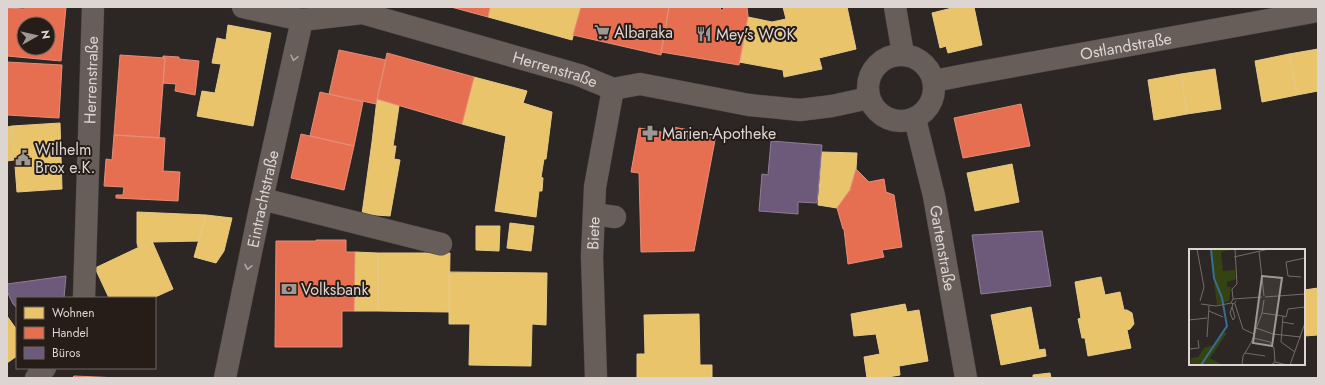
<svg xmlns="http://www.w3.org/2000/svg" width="1325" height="385" viewBox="0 0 1325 385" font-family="Jost,sans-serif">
	<rect width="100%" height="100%" fill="#2c2624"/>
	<path fill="#e9c46a" stroke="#e5c989" d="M490,7H581L572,40L488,17Z
		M783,7H847L856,49L819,58L822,69L784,77L783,70L739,62L748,17L772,22L786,19Z
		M956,7H974L982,45L948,53L946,46L940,48L932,13Z
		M228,25L271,33L253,126L197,116L202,91L215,93L221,64L212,63L217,38L226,40Z
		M1318,49V91L1297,95L1289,54Z
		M1289,54L1297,95L1262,102L1255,61Z
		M1215,69L1221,109L1187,114L1181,74Z
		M1181,74L1187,114L1154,120L1148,80Z
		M474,77L527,91L523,103L552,112L546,159H544L541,177L543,178L542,191H539L536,217L495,211L506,136L462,124Z
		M377,99L399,106L393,146H396L394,159L400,160L390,216L362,214L372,142Z
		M60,123L62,189L17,192L12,126Z
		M12,126L14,160L7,161V127Z
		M822,152L857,153L856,169L850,190L837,208L818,205Z
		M1012,164L1019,202L975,211L967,173Z
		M137,212L206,215L199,241L152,242V241L138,247L137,243Z
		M206,215L232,218L224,251L216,263L194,257Z
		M510,223L534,226L531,251L507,248Z
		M476,226H500L499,251L476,250Z
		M152,241L173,289L153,298H109L95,268Z
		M355,252L378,253V311H354Z
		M378,253H450L449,312L378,311Z
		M449,272L547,273L546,325L532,324L531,366L469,365L470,324H449Z
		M1101,277L1105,295L1120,292L1124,310H1127L1132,313L1134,324L1130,329L1127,330L1131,348L1088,356L1085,338H1082L1078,319L1081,318L1075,282Z
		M1318,288V335L1304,336V290Z
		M905,304L907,312L919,310L928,361L899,366L900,375L882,378H867L864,357L880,354L876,334L854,336L851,314Z
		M1031,307L1039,350L1045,349L1046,356L1001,365L991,315Z
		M699,314L700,365H712V378H637V354H645L644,315Z
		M7,316L17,330V356L7,363Z
		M1050,373L1051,378H1033V375Z"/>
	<path fill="#e76f51" stroke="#e48e78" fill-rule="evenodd" d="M25,7H66L61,61L7,56V8L24,9ZM24,24H48V48H24Z
		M451,7H490L488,17Z
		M581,7H669L661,55L573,35Z
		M669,7H721L720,10H723L724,7H747L748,16L739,65L661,52Z
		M339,50L386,60L376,104L329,94Z
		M387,53L474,77L462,124L377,99Z
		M120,55L165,58L159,138L114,135Z
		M163,56L179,57V59L199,61L195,95L175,91L176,84L163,83L165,58H163Z
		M7,62L62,65L59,118L7,115Z
		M320,92L363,102L354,146L310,136Z
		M1021,104L1030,146L963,158L954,118Z
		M673,127L716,135L694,251L641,252L639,173L631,172L639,128L672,134Z
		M301,134L354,146L344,190L291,178Z
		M114,135L165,138L163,171L180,172L178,201L116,198V195H123L124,187L104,186L106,159L112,160Z
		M856,169L869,182L884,179L886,192L894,195L902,247L882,250L884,257L848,264L844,229H843L837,208L850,190Z
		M316,240H346V252H355L354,311H342V347H275L276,241H316Z
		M74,376L120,378H72Z"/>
	<path fill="#6d597a" stroke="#8e7e94" d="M771,141L822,145L817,203L798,202V214L759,211L762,174L768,175Z
		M1042,231L1051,286L981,294L972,235Z
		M66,276L64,298H17V308L13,304L7,291V284Z"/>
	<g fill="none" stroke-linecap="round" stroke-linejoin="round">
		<defs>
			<g id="minor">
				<path id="s1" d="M243,7L302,20L362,13L579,75L613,89L640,84L749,105L800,110L832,106L869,98"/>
				<path d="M895,7L903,54"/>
				<circle cx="901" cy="88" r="33"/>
				<path id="s2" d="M934,81L970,74L1318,11"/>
				<path id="s3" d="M915,119L934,196L966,378"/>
				<path d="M262,199L441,244"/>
				<path d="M594,214L615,217"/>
				<path id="s4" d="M84,298L93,7"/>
				<path d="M36,378L45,368"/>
				<path id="s5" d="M225,378L262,199L302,20"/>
				<path id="s6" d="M596,378L592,257L595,187L613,89"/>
			</g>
		</defs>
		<use href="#minor" stroke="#474341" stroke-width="23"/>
		<use href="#minor" stroke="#675e5a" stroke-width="22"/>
	</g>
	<defs><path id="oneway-chevron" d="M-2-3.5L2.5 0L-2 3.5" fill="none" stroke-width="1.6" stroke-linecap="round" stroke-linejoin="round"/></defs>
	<g stroke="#ada5a2">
		<use href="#oneway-chevron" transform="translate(294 58) rotate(103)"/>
		<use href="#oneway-chevron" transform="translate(248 267) rotate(102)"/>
	</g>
	<defs>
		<symbol id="supermarket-bare" viewBox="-9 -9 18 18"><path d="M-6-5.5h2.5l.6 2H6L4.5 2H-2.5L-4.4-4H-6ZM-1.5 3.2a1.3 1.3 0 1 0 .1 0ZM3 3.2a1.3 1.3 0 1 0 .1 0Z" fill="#9e9895" stroke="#261c18" stroke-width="2.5" paint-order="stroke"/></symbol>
		<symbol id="restaurant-bare" viewBox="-9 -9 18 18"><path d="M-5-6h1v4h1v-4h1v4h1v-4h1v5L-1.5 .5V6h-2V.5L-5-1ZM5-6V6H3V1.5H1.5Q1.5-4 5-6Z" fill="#9e9895" stroke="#261c18" stroke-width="2.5" paint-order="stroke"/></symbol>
		<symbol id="pharmacy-bare" viewBox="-9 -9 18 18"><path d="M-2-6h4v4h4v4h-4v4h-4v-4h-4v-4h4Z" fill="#9e9895" stroke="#261c18" stroke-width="2.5" paint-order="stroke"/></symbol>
		<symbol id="civic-bare" viewBox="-9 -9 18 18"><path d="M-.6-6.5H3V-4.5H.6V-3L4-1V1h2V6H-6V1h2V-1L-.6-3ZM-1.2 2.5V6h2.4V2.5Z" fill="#9e9895" stroke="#261c18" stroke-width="2.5" paint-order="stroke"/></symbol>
		<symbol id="bank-bare" viewBox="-9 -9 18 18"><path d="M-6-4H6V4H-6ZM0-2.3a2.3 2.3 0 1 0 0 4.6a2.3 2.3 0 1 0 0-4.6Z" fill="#9e9895" stroke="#261c18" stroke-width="2.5" paint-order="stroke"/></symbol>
	</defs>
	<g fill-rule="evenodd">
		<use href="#supermarket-bare" x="591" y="21" width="22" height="22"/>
		<use href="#restaurant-bare" x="693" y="23" width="22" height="22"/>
		<use href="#pharmacy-bare" x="639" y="122" width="22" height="22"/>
		<use href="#civic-bare" x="12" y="147" width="22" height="22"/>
		<use href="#bank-bare" x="278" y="278" width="22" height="22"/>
	</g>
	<g text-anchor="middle" stroke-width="4" stroke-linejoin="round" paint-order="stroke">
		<g font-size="16" fill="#dcd5d2" stroke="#261c18" text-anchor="start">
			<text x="614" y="38">Albaraka</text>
			<text x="716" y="40">Mey's WOK</text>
			<text x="662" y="139">Marien-Apotheke</text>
			<text x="35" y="155">Wilhelm<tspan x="35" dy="18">Brox e.K.</tspan></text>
			<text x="301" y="295">Volksbank</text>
		</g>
		<g font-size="16" fill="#dcd5d2" stroke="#261c18">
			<text dy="6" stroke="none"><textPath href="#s2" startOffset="195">Ostlandstraße</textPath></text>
			<text dy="6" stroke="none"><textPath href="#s1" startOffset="322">Herrenstraße</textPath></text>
			<text dy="6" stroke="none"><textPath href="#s4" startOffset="218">Herrenstraße</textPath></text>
			<text dy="6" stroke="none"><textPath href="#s5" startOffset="183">Eintrachtstraße</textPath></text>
			<text dy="6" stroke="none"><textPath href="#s6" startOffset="145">Biete</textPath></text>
			<text dy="6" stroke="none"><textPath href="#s3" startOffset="132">Gartenstraße</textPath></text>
		</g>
	</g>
	<g transform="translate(1189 249)">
		<rect width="116" height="116" fill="#2c2624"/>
		<path d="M21,0H45L32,3L34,22L46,21L47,30L38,33V38H42L40,52L28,56ZM35,83L38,84L21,109L34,116H1L2,109L9,108L15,99L24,96Z" fill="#334312"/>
		<path fill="none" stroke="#3a6d95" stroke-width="2" d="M12,116L38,77L33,49L25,29L22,0"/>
		<path fill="none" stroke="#726c6a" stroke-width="1" d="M8,0L15,38L11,52M70,2L75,47M45,8L80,0M112,28L99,27L97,13L116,9M76,48L116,45M44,50L43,40L48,35L46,0M47,52L45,55L42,54L44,50L73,48M12,55L27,57L42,54M46,55L54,80L65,85M43,58L46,68L44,71L41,64L44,55M20,62L34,68M73,64L94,67M0,71L18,69M93,73L105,75M67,79L84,85L112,88M18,88L20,57M64,89L81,93L85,99L86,113M0,100L10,99L9,91M106,103L92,93L94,67L97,68L99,60L116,58M56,104L76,107M53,116L54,107L62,94L73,64L75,51M82,116L86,113L98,116M101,116L116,74"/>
		<path fill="#9e9895" fill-opacity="0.15" stroke="#9e9895" stroke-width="2" d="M73,27L93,29L83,97L64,94Z"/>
		<rect width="116" height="116" fill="none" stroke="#dcd5d2" stroke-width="2"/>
	</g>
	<rect width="1325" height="385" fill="none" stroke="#dcd5d2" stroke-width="16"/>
	<rect x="16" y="297" width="140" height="72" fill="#261c18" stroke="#6f6662"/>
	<rect x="24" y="307" width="20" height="12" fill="#e9c46a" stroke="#6f6662"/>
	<text x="52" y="317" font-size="12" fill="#dcd5d2">Wohnen</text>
	<rect x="24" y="327" width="20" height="12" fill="#e76f51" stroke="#6f6662"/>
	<text x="52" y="337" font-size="12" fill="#dcd5d2">Handel</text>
	<rect x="24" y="347" width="20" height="12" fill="#6d597a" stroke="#6f6662"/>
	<text x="52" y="357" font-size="12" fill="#dcd5d2">Büros</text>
	<g transform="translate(36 36) rotate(82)"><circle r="19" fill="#261c18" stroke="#6f6662"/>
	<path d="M0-3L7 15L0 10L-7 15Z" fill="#9e9895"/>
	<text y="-6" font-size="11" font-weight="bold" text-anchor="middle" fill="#dcd5d2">N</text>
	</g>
</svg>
